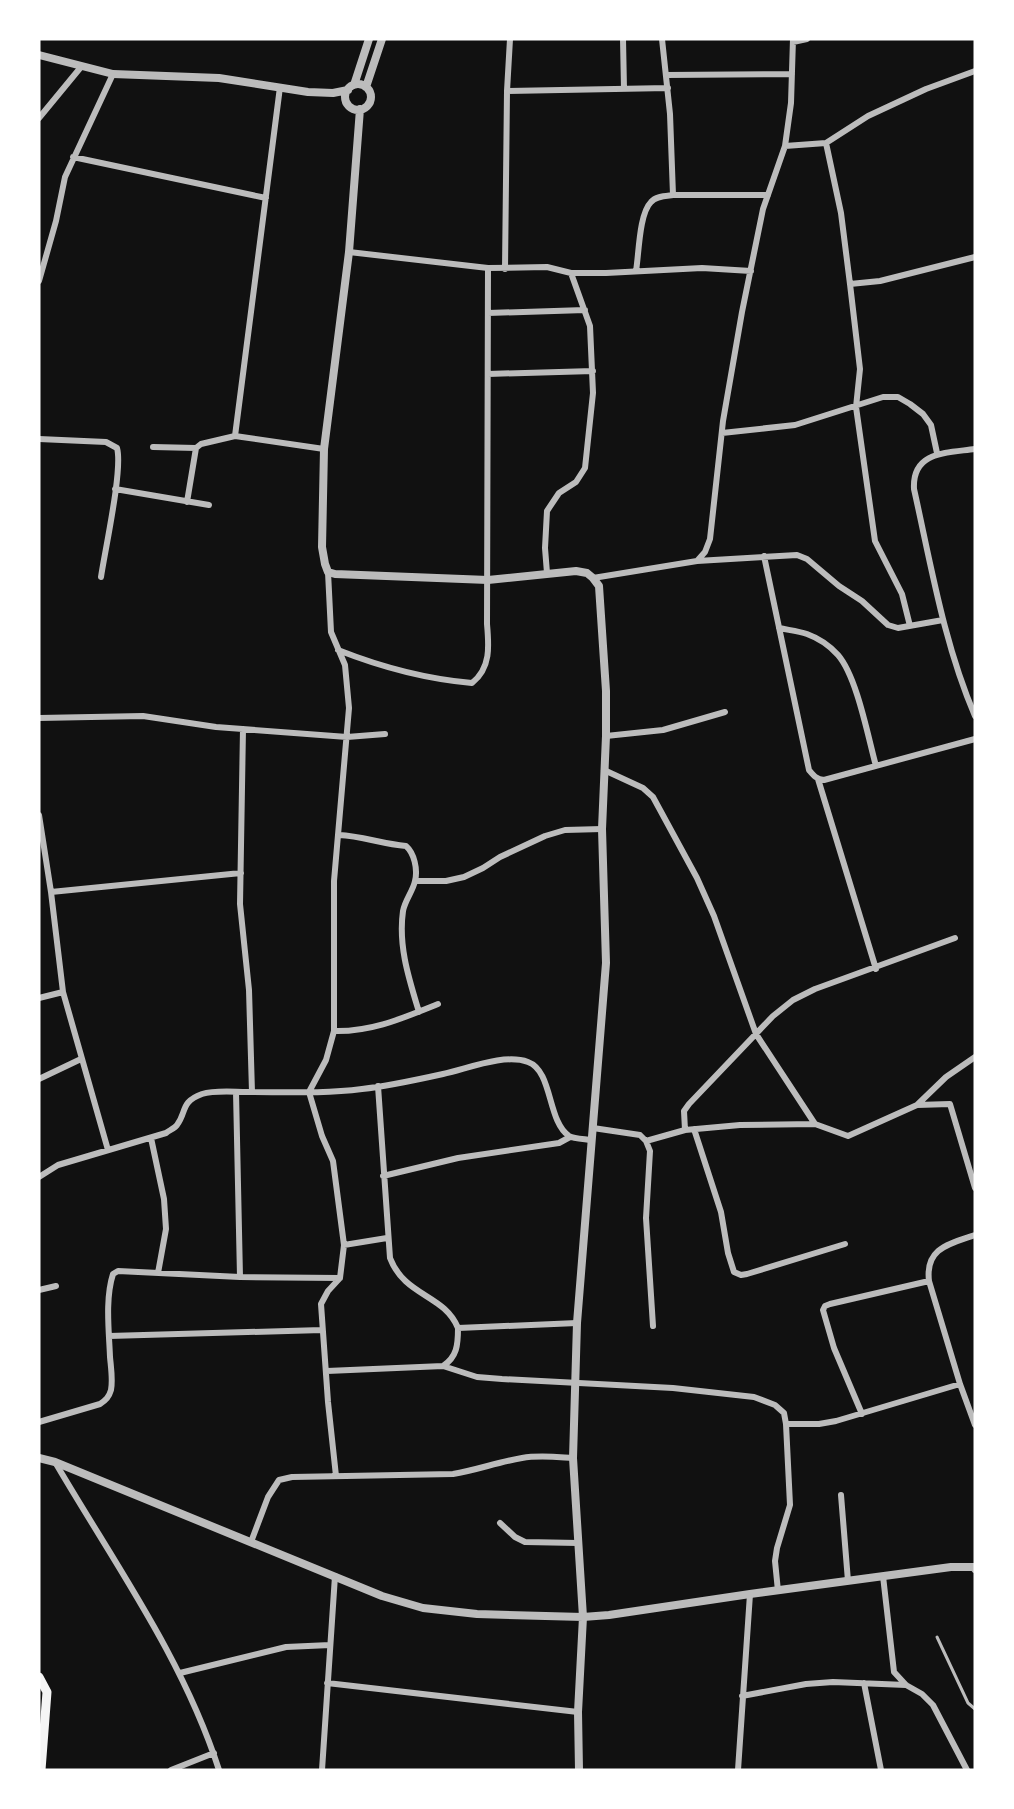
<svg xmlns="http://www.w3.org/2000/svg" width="1014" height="1809" viewBox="0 0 1014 1809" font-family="'Source Sans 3',sans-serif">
	<rect width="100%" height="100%" fill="#111"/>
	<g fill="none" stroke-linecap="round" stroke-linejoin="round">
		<path stroke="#bcbcbc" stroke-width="3" d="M937,1637L968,1703L975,1709"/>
		<path stroke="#bcbcbc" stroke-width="6" d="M623,39L624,89
			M662,39L670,114L673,195
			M793,42L807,39
			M666,75L792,74
			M280,87L235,436L324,449
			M507,91L668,88
			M39,118L81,67
			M826,143L841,213L850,284L860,369L856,407L875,541L902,594L910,626
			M785,146L826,143L868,116L926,89L975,71
			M73,157L266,198
			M349,252L488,268L547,267L571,273H606L702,268L751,271
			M505,269L507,91L510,39
			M636,271C639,254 639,214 651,202C656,196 665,196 673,195H768
			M39,281L56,221L65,177L113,74
			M850,284L880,281L975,257
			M488,313L585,310
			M488,374L593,371
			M722,433L795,425L883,397H898L910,404L923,414L931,425L937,453
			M39,439L106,442L117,448C123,469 105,550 101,577
			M153,447L196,448
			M975,449C947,453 912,451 914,489C931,565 944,644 975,716
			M115,489L209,505
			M187,502L196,448L201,444L235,436
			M764,556L809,770C814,776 816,779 824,780L975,739
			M697,561L797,555L807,559L839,586L862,601L888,625L898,628L943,620
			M328,572L331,632L345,665L349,708L334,881V1031L326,1060L309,1092L322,1136L333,1161L344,1245L340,1278L328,1291L321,1304L328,1402L336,1476
			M547,573L545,548L547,511L559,493L576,482L585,468L593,393L590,326L571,273
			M593,578L697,561L705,552L710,539L723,421L742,312L763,209L785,146L791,103L793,39
			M779,628C788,630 798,631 807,634C818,638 830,646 838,655C857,677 868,737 876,766
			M338,650C381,667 426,679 472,683C491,668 489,646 487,624L488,268
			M39,718L143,716L216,727L347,737L385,734
			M243,729L240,904L249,990L252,1092
			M606,736L663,730L725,712
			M604,770L643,788L653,797L697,878L714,916L756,1034L815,1124
			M818,779L876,969
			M39,815L51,892L63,992L108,1150
			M339,835C362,836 382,844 406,846C414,853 418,869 415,881C413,891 405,900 403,911C398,946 409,979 419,1012
			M415,881H446L464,877L483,868L500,857L545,836L565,830L602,829
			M51,892L241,873
			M955,938L815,989L793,1000L773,1016L689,1104L684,1111L685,1130L740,1125L815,1124L848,1136L917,1105L950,1104L975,1188
			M39,998L63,992
			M334,1031C372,1032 403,1018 438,1004
			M39,1079L81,1059
			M378,1086L390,1258C405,1297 444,1294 458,1328
			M236,1092L240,1277
			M917,1105L946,1077L975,1057
			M593,1128L640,1135L646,1141L650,1151L646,1218L653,1326
			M694,1129L721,1212L728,1253L734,1272L741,1275L747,1274L845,1244
			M151,1138L164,1199L166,1229L158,1273
			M646,1141L685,1130
			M383,1176L458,1158L559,1143L570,1137
			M39,1177L58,1165L166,1133C170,1130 175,1128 177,1125C187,1112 180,1102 202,1094C215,1090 233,1092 247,1092C285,1092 324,1094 362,1089C389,1086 416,1080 443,1074C467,1069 504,1053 528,1062C553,1071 547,1121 569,1136C574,1139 585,1139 591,1140
			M975,1235C949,1244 925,1248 929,1281L960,1384L975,1425
			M344,1245L387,1238
			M39,1290L56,1286
			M109,1336L322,1330
			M443,1366L477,1377L502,1379L673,1388L754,1397L775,1405L784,1413L786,1424
			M327,1371L443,1366C457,1357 458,1345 458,1328L577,1323
			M862,1414L834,1348L823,1310L825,1306L830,1304L929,1281
			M39,1422L100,1404C106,1400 109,1397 111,1390C113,1380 111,1368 110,1357C109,1331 105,1299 113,1274L118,1271L240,1277L340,1278
			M55,1462C114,1563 183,1658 219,1770
			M841,1495L848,1581
			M500,1523L515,1537L525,1542L578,1543
			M251,1542L268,1497L279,1480L292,1477L453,1474C477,1470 498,1462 522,1458C539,1455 556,1457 573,1458
			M883,1576L894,1672L906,1685L922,1694L933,1705L967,1770
			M778,1591L775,1561L777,1548L790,1505L786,1424H819L836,1421L960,1384
			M180,1673L286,1647L330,1645
			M327,1683L578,1712
			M864,1683L881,1770
			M742,1696L806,1684L833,1682L906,1685
			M171,1770L214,1753
			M322,1770L335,1576
			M738,1770L750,1594"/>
		<path stroke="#bcbcbc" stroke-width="8" d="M39,55L113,74L219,78L308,92L333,93L348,90
			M345 97a13 13 0 1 1 26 0a13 13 0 1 1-26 0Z
			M354,85L369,39
			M366,87L382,39
			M360,109L349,252L324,449L322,547L325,564L328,572L335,574L488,580L576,571L587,573L593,578L599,586L606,691V736L602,829L606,963L577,1323L573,1458L583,1617L578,1712L579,1770
			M39,1458L55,1462L382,1596L423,1608L477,1614L583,1617L609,1615L750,1594L951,1567H974L975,1569"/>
		<path stroke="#f5f5f5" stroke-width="9" d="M39,1677L47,1692L41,1770"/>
	</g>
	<rect width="1014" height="1809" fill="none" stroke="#ffffff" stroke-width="81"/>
</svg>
